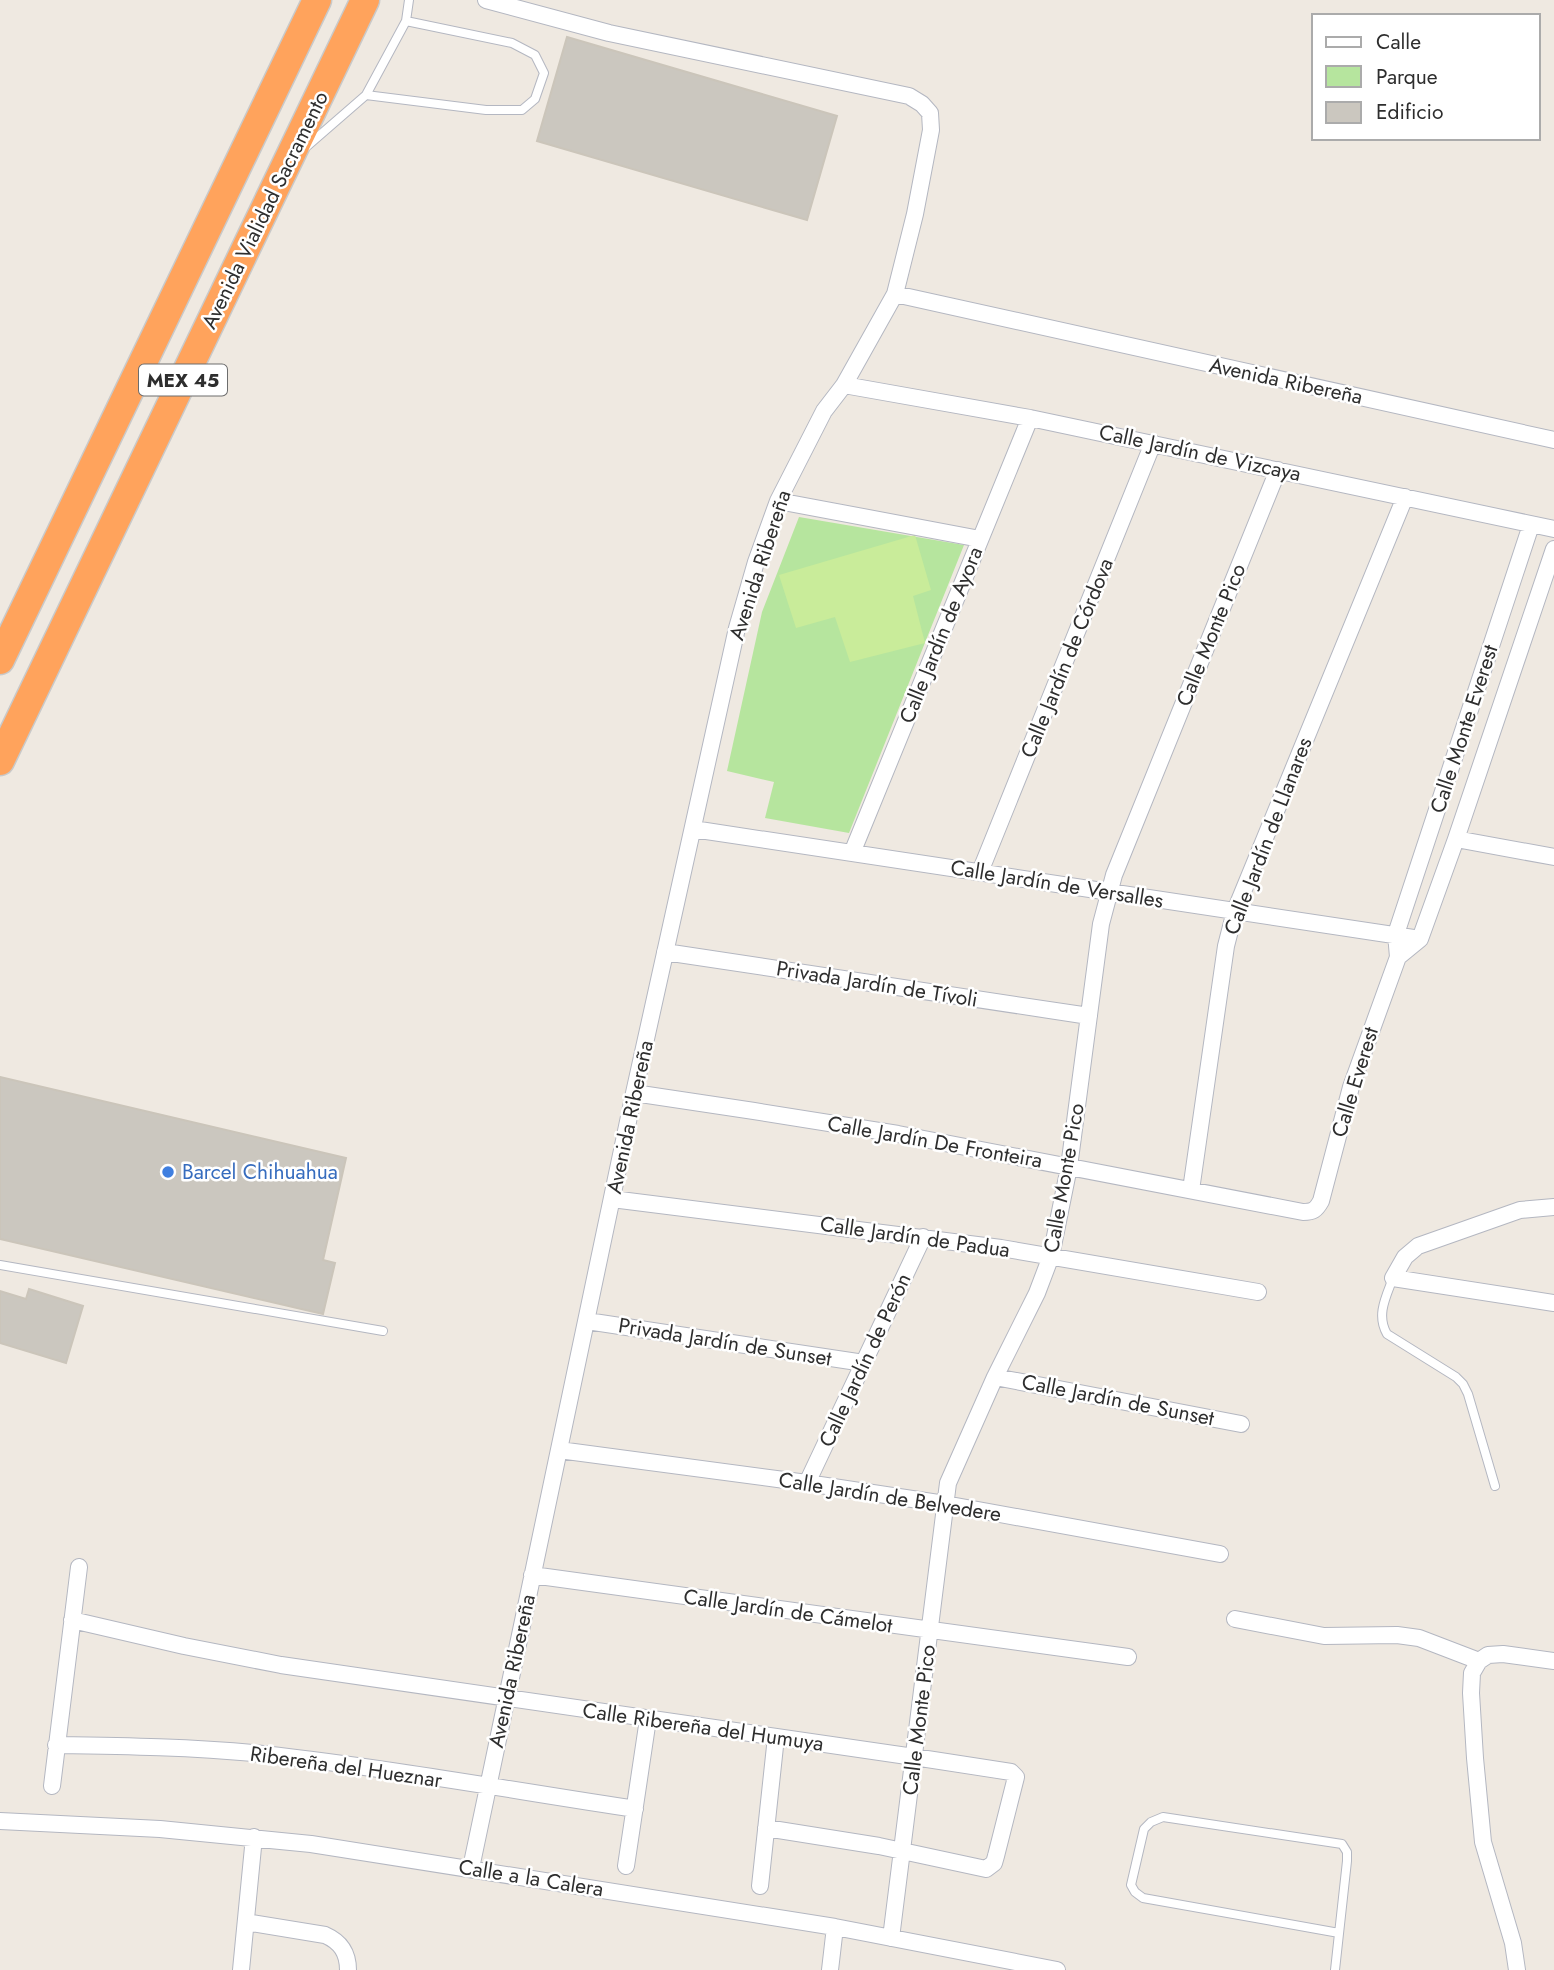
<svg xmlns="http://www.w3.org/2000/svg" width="1554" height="1970" viewBox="0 0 1554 1970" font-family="Jost,sans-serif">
	<rect width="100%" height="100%" fill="#efe9e1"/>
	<path fill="#b6e59e" d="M799,517L964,545L849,833L765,818L774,782L727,771L762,612Z"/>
	<path fill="#c9ec9a" d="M915,535L931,590L913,596L925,643L850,662L835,617L796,628L779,575Z"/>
	<path fill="#cbc7bf" stroke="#cbc5ba" stroke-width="2" d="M567,37L837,116L807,220L537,141Z
		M0,1077L346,1158L323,1260L335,1263L323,1314L0,1239Z
		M29,1289L83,1306L66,1363L0,1343V1291L26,1299Z"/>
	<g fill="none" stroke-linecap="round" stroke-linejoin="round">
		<defs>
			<path id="lane" d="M366,95L486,110H522L535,99L544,73L535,55L512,43L406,21
				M305,148L366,95L406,21L409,0
				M0,1265L383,1331
				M1393,1278C1386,1297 1376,1315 1387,1334L1456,1377L1463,1384L1468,1394L1495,1486
				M1335,1970L1347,1861V1852L1342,1844L1163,1817L1151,1822L1144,1829L1131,1885L1135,1892L1143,1898L1339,1933"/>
			<path id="street" d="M895,294L1554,440
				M844,385L1030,418L1554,529
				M778,501L980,539
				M693,829L1420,939
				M1456,839L1554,857
				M852,853L1030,418
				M980,872L1153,443
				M665,952L1089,1016
				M1398,957L1420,939L1456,839L1554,549
				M634,1093L754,1111L898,1134L1303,1212C1313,1212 1316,1210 1321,1201L1351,1087L1398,957L1396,934L1531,525
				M1191,1190L1226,946L1235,911L1405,497
				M612,1199L1001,1248L1258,1292
				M1554,1207L1520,1210L1418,1246L1405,1257L1393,1278L1554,1303
				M587,1321L864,1363
				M995,1377L1241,1424
				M559,1450L807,1483L945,1504L1220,1554
				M807,1483L923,1237
				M532,1575L1128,1657
				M1235,1619L1324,1636L1397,1635L1419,1638L1479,1661
				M72,1620L184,1646L281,1665L914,1757L1011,1772L1016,1777L996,1856L994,1863L986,1869L879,1846L766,1828
				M56,1745C125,1746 194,1747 263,1754C387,1768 511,1790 635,1809
				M52,1786L79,1567
				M0,1821L160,1829L311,1844L835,1927L1057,1970
				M626,1866L648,1719
				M471,1868L634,1093L737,628L756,562L778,501L824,411L844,385L895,294L915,214L931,130L930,113L922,104L909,96L609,33L486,0
				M760,1886L776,1737
				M246,1922L325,1935C341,1942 348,1953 348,1970
				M891,1938L948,1483L995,1377L1037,1293L1051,1256L1069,1167L1101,924L1114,875L1278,470
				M241,1970L254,1837
				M830,1970L835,1927
				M1517,1970L1513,1943L1483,1842L1475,1758L1471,1693L1472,1673L1479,1661L1488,1655L1503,1654L1554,1661"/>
			<path id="highway" d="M0,660L317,0
				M0,761L365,0"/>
		</defs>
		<use href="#lane" stroke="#b4b7c1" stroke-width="10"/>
		<use href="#street" stroke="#b4b7c1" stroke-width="18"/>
		<use href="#highway" stroke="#c9c9c9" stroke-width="31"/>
		<use href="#lane" stroke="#fff" stroke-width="8"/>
		<use href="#street" stroke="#fff" stroke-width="16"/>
		<use href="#highway" stroke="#ffa35c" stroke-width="28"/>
	</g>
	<circle fill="#3f7fe0" stroke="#fff" stroke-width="2.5" cx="168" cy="1172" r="7"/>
	<g text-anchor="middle" stroke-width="5" stroke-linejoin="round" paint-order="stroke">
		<rect fill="#fff" stroke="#6d6d6d" stroke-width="2" x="139" y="364.5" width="88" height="31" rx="5"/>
		<g font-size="19" font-weight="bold" fill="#2e2e2e">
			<text x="183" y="387">MEX 45</text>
		</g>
		<g font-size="21" fill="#2e2e2e" stroke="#fff">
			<text transform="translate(265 210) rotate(-64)" y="7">Avenida Vialidad Sacramento</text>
			<text transform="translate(1286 381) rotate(12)" y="7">Avenida Ribereña</text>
			<text transform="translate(1200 453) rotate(12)" y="7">Calle Jardín de Vizcaya</text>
			<text transform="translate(760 565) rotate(-72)" y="7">Avenida Ribereña</text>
			<text transform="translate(941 635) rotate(-68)" y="7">Calle Jardín de Ayora</text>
			<text transform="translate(1211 635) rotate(-68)" y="7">Calle Monte Pico</text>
			<text transform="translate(1067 658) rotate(-68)" y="7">Calle Jardín de Córdova</text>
			<text transform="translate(1464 729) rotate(-72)" y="7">Calle Monte Everest</text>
			<text transform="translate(1268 836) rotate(-69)" y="7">Calle Jardín de Llanares</text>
			<text transform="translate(1057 884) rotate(9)" y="7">Calle Jardín de Versalles</text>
			<text transform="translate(877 984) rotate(9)" y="7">Privada Jardín de Tívoli</text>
			<text transform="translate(1355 1082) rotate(-73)" y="7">Calle Everest</text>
			<text transform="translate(630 1117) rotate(-78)" y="7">Avenida Ribereña</text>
			<text transform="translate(935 1142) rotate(10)" y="7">Calle Jardín De Fronteira</text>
			<text transform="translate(1064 1178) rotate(-80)" y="7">Calle Monte Pico</text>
			<text transform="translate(915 1237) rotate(8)" y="7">Calle Jardín de Padua</text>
			<text transform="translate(725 1342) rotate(9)" y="7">Privada Jardín de Sunset</text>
			<text transform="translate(865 1360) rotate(-65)" y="7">Calle Jardín de Perón</text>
			<text transform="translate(1118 1400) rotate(11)" y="7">Calle Jardín de Sunset</text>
			<text transform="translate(890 1497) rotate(9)" y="7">Calle Jardín de Belvedere</text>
			<text transform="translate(788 1611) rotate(8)" y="7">Calle Jardín de Cámelot</text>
			<text transform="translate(512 1671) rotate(-78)" y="7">Avenida Ribereña</text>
			<text transform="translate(919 1720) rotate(-83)" y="7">Calle Monte Pico</text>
			<text transform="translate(703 1727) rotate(8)" y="7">Calle Ribereña del Humuya</text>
			<text transform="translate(346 1767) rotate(8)" y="7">Ribereña del Hueznar</text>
			<text transform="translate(531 1878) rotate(9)" y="7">Calle a la Calera</text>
		</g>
		<g font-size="21" fill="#366cbe" stroke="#fff" text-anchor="start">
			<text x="182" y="1179">Barcel Chihuahua</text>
		</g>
	</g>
	<rect x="1312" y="14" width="228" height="126" fill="#ffffff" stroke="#ababab" stroke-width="2"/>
	<rect x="1326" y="37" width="35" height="10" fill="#ffffff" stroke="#ababab" stroke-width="2"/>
	<text x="1376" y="49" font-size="21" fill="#2e2e2e">Calle</text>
	<rect x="1326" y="66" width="35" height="21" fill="#b6e59e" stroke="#ababab" stroke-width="2"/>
	<text x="1376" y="84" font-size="21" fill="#2e2e2e">Parque</text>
	<rect x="1326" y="102" width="35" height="21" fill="#cbc7bf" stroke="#ababab" stroke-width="2"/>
	<text x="1376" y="119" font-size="21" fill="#2e2e2e">Edificio</text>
</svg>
